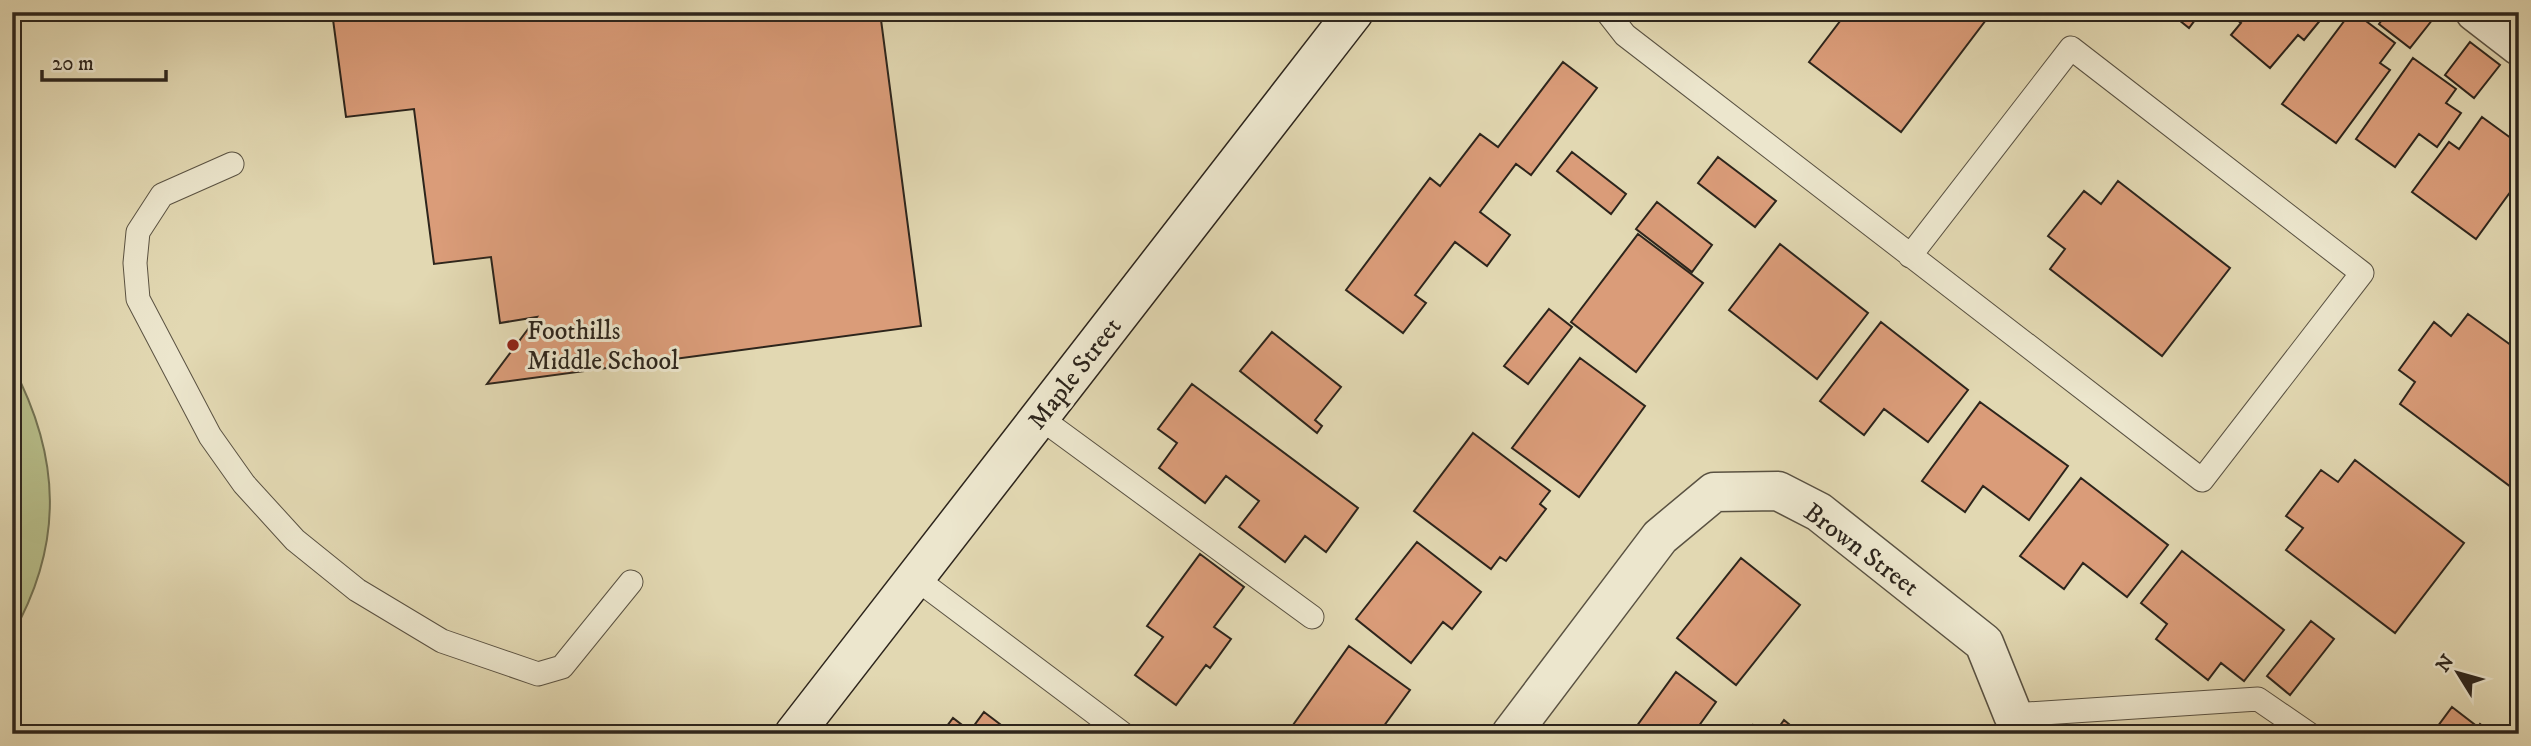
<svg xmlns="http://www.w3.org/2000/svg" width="2531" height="746" viewBox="0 0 2531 746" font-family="'IM FELL DW Pica',serif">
	<rect width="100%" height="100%" fill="#e2d8b2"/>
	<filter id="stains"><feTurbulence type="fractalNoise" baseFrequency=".00286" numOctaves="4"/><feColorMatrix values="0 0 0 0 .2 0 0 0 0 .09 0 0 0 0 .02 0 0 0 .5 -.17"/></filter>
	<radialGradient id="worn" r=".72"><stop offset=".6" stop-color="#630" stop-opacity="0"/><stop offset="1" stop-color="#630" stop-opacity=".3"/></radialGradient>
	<path fill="#b7be8a" stroke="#727253" stroke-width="2" d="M12,365C61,457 64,544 12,635Z"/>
	<path fill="#da9c79" stroke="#2d251c" stroke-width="2" d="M332,12H880L921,326L487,384L537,317L500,323L491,257L434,264L414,109L346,117Z
		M1847,12H1992L1901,132L1809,62Z
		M2169,12H2201L2189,28Z
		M2327,12L2304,40L2298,35L2270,68L2231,35L2241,23L2228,13Z
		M2351,12H2354L2395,43L2380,63L2390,70L2336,143L2282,104Z
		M2388,12H2425L2433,19L2410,48L2379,24Z
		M2470,42L2500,65L2474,98L2445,75Z
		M2413,58L2456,89L2446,103L2461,113L2437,147L2419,134L2395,167L2356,139Z
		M1563,62L1597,88L1531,175L1516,164L1480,212L1510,235L1487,266L1455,242L1415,295L1426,303L1403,333L1346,290L1430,178L1440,186L1480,134L1498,147Z
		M2482,117L2519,144V180L2476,239L2412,192L2449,142L2459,149Z
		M1572,152L1626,194L1611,214L1557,171Z
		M1718,157L1776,201L1755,227L1698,183Z
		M2118,181L2230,268L2162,356L2050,269L2065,249L2048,236L2084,191L2101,204Z
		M1657,202L1712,245L1692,272L1636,229Z
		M1638,234L1703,283L1636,372L1571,322Z
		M1780,244L1868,313L1817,379L1729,310Z
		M1549,309L1572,327L1528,384L1504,366Z
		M2468,314L2519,351V485L2515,490L2400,404L2415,382L2399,370L2434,322L2451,336Z
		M1881,322L1968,390L1928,442L1884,409L1864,435L1820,401Z
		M1272,332L1341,387L1315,420L1322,426L1317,433L1240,371Z
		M1580,358L1645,406L1579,497L1512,448Z
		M1192,384L1358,508L1326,552L1305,536L1285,562L1239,527L1259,501L1226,476L1205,503L1159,468L1177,443L1158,429Z
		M1980,402L2068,466L2029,520L1983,486L1965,512L1922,481Z
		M1473,433L1550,491L1540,504L1546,509L1506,561L1500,557L1491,569L1414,511Z
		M2355,460L2464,543L2395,633L2286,550L2303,528L2286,516L2321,470L2338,482Z
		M2081,478L2168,545L2127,597L2083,563L2064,589L2020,556Z
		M1417,542L1481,592L1452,629L1443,622L1411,663L1356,619Z
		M2182,551L2284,630L2244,681L2221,663L2208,680L2156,639L2167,624L2141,603Z
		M1200,554L1244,587L1214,627L1231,639L1210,668L1206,665L1176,705L1135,675L1163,637L1147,626Z
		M1741,558L1800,605L1736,685L1677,638Z
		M2311,621L2334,639L2290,695L2267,676Z
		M1349,646L1410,690L1378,734H1305L1293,725Z
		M1676,672L1716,702L1693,734H1631Z
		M2452,707L2478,727L2480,724L2493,734H2432Z
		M984,712L1013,734H941L953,718L970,731Z
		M1784,720L1801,734H1774Z
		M1753,725L1765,734H1747Z"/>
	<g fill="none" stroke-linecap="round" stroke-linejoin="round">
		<defs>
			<path id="lane" d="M1607,12L1625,35L2202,480L2362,273L2071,48L1910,256
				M232,164L162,195L138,232L135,263L138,299L210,436L244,484L295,540L357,590L442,641L538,674L562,667L631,582
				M1039,417L1312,617
				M914,577L1123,734
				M2013,715L2258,699L2309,734"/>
			<path id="street" d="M2475,12L2519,46
				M1511,734L1660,537L1714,492L1778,491L1819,512L1984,643L2013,715"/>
			<path id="secondary" d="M794,734L1354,12"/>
		</defs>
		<use href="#lane" stroke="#5a5242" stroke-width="25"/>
		<use href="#street" stroke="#5a5242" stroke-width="41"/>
		<use href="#secondary" stroke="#2d251c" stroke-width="41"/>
		<use href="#lane" stroke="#ece6cd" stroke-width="23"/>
		<use href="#street" stroke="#ece6cd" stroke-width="38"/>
		<use href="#secondary" stroke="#ece6cd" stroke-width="38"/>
	</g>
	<circle fill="#8f2418" stroke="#ece6cd" stroke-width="2.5" cx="513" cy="345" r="7"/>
	<g text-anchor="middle" stroke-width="6" stroke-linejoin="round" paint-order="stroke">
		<g font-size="26" fill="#2d251c" stroke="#ece6cd" text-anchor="start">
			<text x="527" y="339">Foothills<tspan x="527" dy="30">Middle School</tspan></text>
		</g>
		<g font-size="26" fill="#2d251c" stroke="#ece6cd">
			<text transform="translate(1074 373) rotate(-52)" y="9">Maple Street</text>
			<text transform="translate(1862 549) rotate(37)" y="9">Brown Street</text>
		</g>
	</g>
	<rect width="2531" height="746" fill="none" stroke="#e2d8b2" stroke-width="42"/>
	<rect x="14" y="14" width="2503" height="718" fill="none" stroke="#2d251c" stroke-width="3.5"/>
	<rect x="21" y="21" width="2489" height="704" fill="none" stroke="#2d251c" stroke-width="2"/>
	<g transform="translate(2458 673) rotate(307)" stroke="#ece6cd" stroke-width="5" paint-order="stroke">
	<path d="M0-5L12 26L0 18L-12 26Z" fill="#2d251c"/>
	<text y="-10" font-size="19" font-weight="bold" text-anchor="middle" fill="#2d251c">N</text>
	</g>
	<path d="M42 70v10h124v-10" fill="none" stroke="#2d251c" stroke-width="3.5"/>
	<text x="52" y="70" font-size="21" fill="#2d251c" stroke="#ece6cd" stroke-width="5" paint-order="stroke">20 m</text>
	<rect width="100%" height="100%" filter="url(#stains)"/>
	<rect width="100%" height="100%" fill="url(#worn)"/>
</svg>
